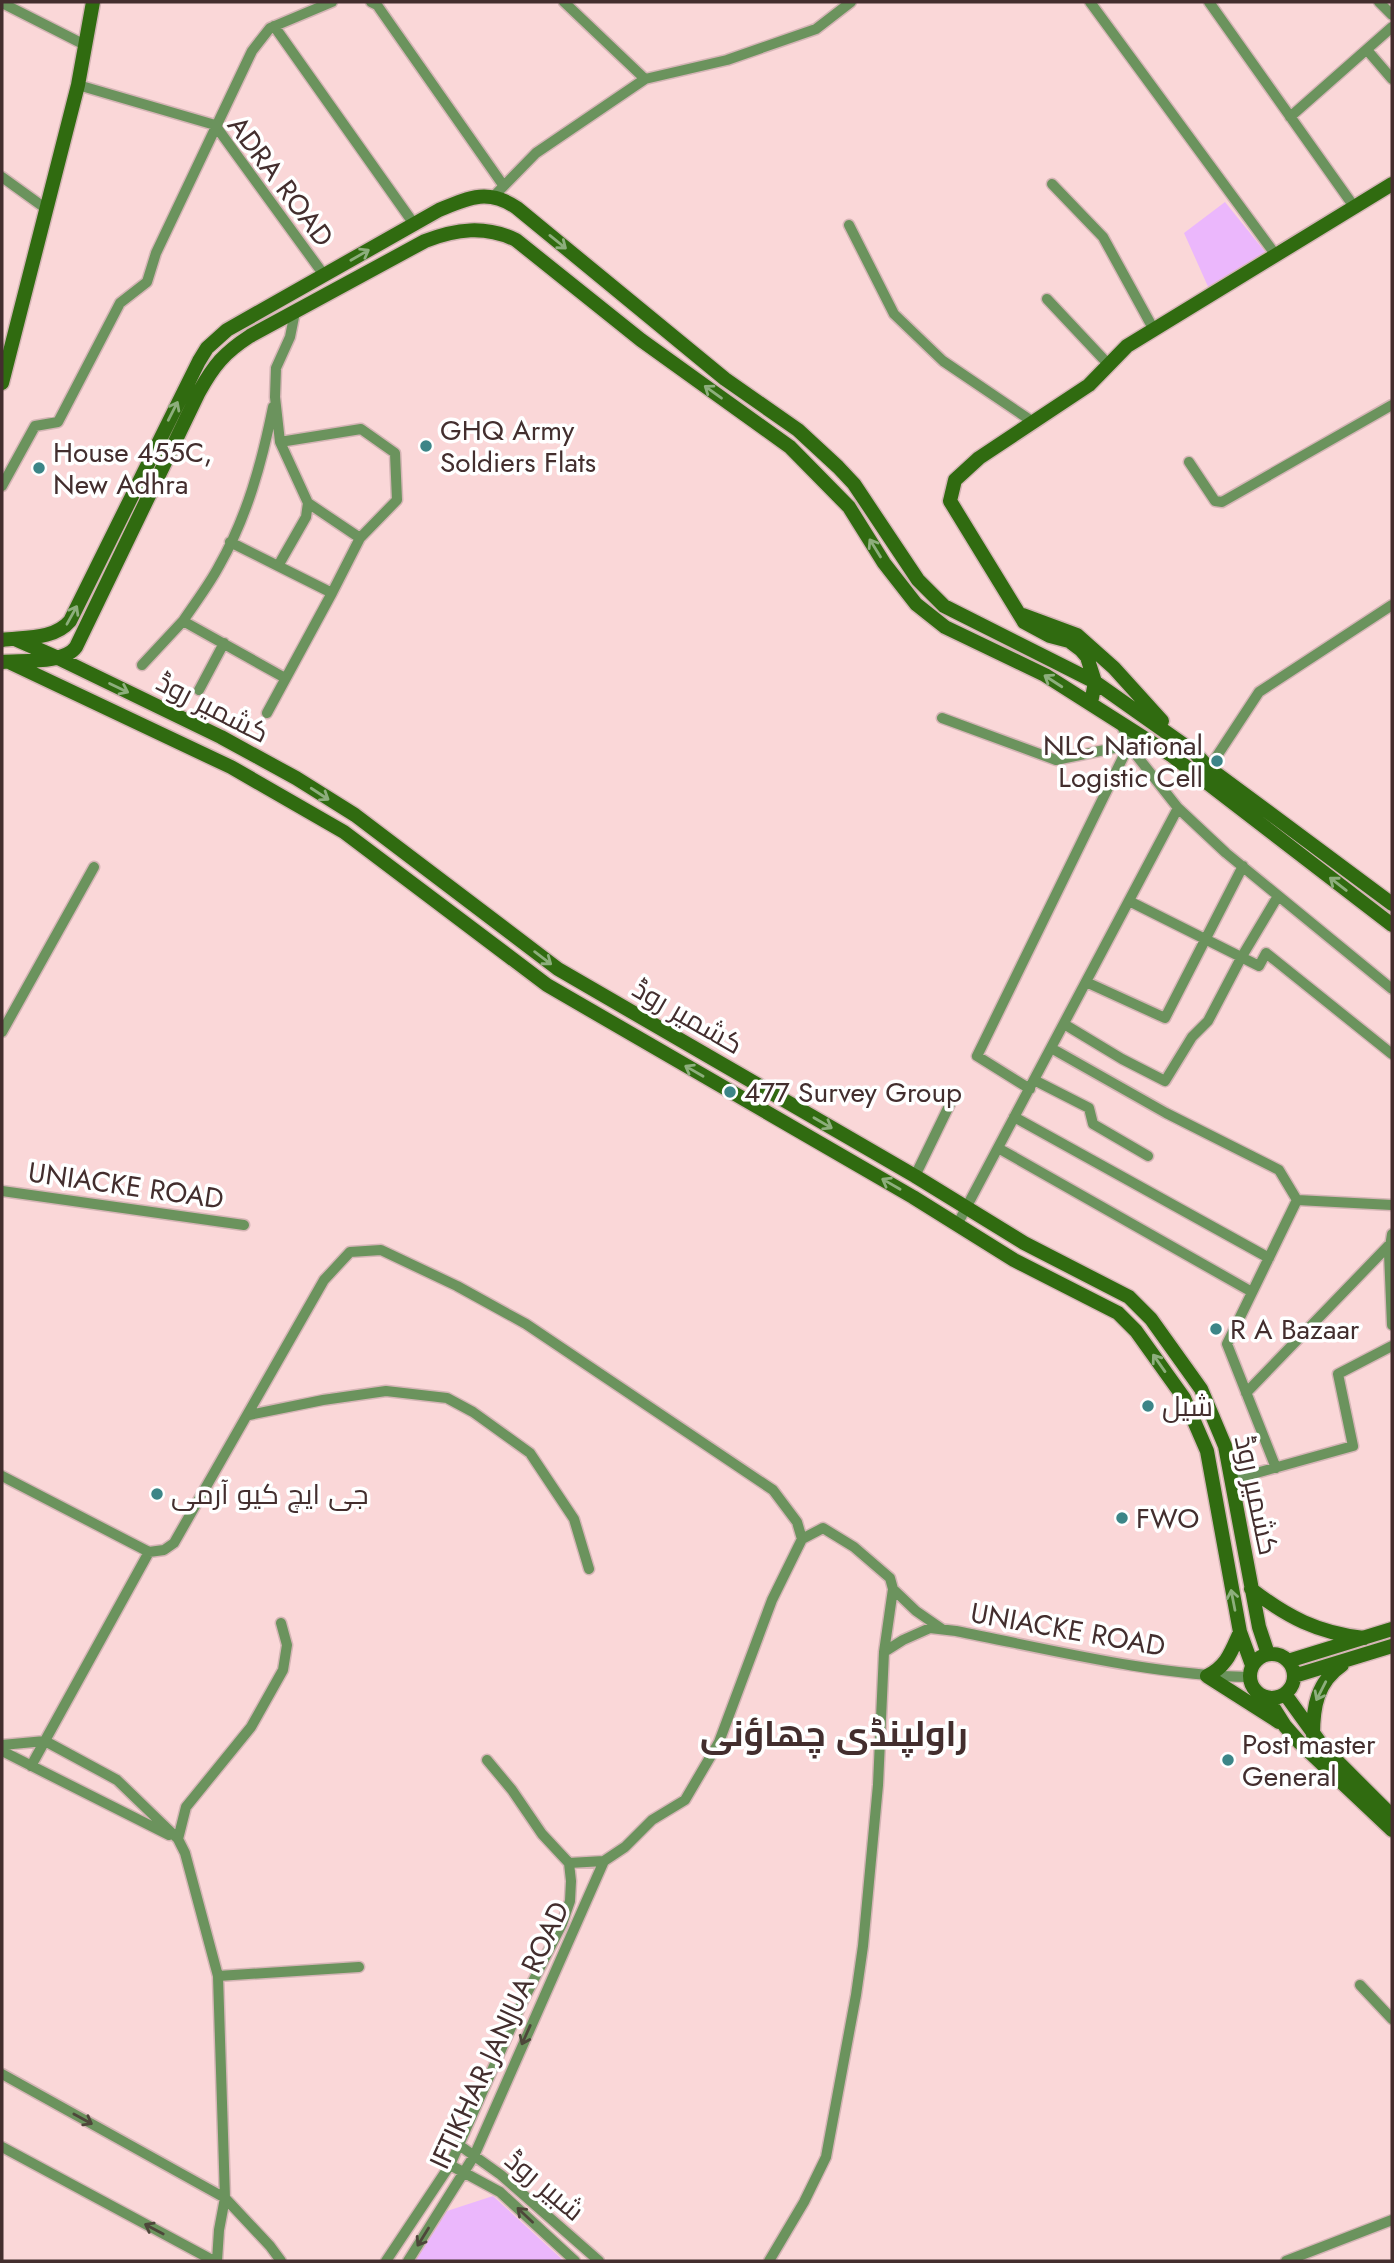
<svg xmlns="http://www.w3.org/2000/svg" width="1394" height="2263" viewBox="0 0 1394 2263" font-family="Jost,Cairo,sans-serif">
	<rect width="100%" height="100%" fill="#fad7d8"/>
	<path fill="#ebb7fc" d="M1225,202L1267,254L1210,291L1184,233Z
		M493,2196L564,2261H415L447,2211Z"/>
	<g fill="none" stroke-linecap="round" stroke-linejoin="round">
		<defs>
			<path id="street" d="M371,2L377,5L503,185
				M564,2L645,79
				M1090,2L1275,254
				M1209,2L1355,208
				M1379,2L1392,15
				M2,3L85,45
				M274,26L414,224
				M1367,50L1392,79
				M78,85L215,125L324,275
				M1290,117L1392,27
				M2,177L45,208
				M1052,184L1103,237L1154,330
				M493,197L536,153L645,79L727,60L816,29L851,2
				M849,225L894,314L943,361L1033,422
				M1047,299L1109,365
				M280,442L361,429L395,453L397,500L360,538
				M1189,462L1215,501L1222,502L1392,405
				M2,486L35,426L58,422L120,303L147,282L156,253L252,51L270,28L332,2
				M308,503L360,538L332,593
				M230,542L278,566
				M183,621C195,603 209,585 219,566C247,517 262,462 273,407
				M142,665L183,621L285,678
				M199,690L224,643
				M267,713L332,593L278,566L306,517L308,503L280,442L275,397L276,368L290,337L295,312
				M942,718L1056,760L1129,745
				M1209,768L1259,692L1392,605
				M1178,808L1226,853L1392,989
				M1129,901L1259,966L1266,953L1392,1054
				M1086,982L1165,1018L1243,866
				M1064,1024L1122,1059L1165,1081L1192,1037L1208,1021L1241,958L1278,896
				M2,1032L94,867
				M1051,1048L1166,1113L1279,1170L1297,1200
				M1034,1080L1089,1108L1093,1124L1148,1156
				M1030,1089L977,1056L1129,745
				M1014,1117L1269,1258
				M998,1148L1252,1292
				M915,1176L950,1104
				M2,1191L244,1225
				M957,1225L1178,808L1133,751L1120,722
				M1392,1234L1389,1253L1392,1325
				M1246,1393L1390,1244
				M249,1415L323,1400L386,1391L447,1398L473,1412L530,1453L574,1519L589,1569
				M1276,1468L1227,1344L1297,1200L1392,1205
				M2,1476L149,1552L164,1550L174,1543L324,1280L350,1252L381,1250L457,1286L526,1324L773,1490L797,1522L802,1539
				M1231,1480L1353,1446L1338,1374L1392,1346
				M893,1589L916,1611L942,1629
				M884,1652L903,1640L930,1628L956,1631C1053,1650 1151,1675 1249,1677
				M2,1745L45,1741L117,1780L178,1839L185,1853L218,1976L225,2198L219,2230L217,2261
				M2,1751L169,1835
				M487,1760L512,1790L542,1834L569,1863L604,1861
				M31,1766L149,1552
				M178,1839L186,1807L251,1727L283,1670L287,1645L281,1623
				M218,1976L359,1967
				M1360,1985L1392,2019
				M2,2074L225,2198L270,2246L281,2261
				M459,2145L501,2175L599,2261
				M2,2147L214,2261
				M450,2165L500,2192L575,2261
				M386,2261L450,2165L521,2005L562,1924L570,1901L571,1881L569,1863
				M408,2261L474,2156L604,1861L625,1847L652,1820L685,1800L719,1742L772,1600L802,1539L823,1528L854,1547L890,1578L893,1589L884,1652L878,1785L863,1946L856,1995L826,2157L804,2202L769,2261
				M1286,2261L1392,2220"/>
			<path id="secondary" d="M2,383L78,85L93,2
				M1023,615L1077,635L1114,668L1162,721
				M15,639L58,658L221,737L296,778L355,815L558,969L915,1176L1024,1243L1129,1297L1151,1319L1201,1389L1225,1446L1259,1627L1268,1654
				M2,640C24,637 54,640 70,621L199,361L207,348L227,330L439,210C468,198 488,188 517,208L725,379L798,430L838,467L854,484L918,580L944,606L1095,682L1194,752L1209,768L1392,904
				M2,662C22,660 64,664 76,647L199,392C214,365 224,353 250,336L425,241C456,229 485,225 516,240L641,340L790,447L849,507L884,563L916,604L945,627L1045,675L1171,755L1392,925
				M11,663L231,767L344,832L547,985L913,1197L1014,1260L1118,1313L1136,1331L1184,1398L1207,1451L1240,1632L1252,1665
				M1091,703L1095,682L1087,657L1081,650L1069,641L1050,636L1024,622L950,501L955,480L979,458L1089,385L1127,346L1392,184
				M1251,1589C1287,1617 1318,1633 1364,1638
				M1250 1676a22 22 0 1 1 44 0a22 22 0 1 1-44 0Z
				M1288,1661L1392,1629
				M1207,1676L1279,1722
				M1207,1676C1227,1666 1231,1652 1240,1632
				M1294,1676L1392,1646
				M1285,1694L1324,1748L1392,1816
				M1268,1699L1285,1726L1300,1743L1392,1830
				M1313,1735C1313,1707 1317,1682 1342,1665"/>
		</defs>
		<use href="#street" stroke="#d5b5b6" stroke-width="13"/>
		<use href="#secondary" stroke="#d5b5b6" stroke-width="17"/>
		<use href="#street" stroke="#6b935d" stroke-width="10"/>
		<use href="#secondary" stroke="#306b10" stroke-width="14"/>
	</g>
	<defs><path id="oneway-shaft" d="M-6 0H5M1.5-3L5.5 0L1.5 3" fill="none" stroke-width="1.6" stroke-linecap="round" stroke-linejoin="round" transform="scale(1.75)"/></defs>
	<g stroke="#8dae7c">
		<use href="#oneway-shaft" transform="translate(558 242) rotate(39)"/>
		<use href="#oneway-shaft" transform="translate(360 255) rotate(-30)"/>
		<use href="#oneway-shaft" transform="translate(713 392) rotate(-144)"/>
		<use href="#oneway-shaft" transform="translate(173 411) rotate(-63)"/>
		<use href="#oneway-shaft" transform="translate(875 548) rotate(-122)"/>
		<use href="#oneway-shaft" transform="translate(72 615) rotate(-61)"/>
		<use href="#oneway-shaft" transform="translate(1053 681) rotate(-147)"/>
		<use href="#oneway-shaft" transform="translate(119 688) rotate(26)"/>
		<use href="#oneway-shaft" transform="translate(320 794) rotate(33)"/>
		<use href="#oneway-shaft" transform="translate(1338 884) rotate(-142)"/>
		<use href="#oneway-shaft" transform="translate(543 958) rotate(37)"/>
		<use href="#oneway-shaft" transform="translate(694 1071) rotate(-150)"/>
		<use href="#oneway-shaft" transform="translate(823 1123) rotate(30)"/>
		<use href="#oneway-shaft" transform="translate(891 1184) rotate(-150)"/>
		<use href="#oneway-shaft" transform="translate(1159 1363) rotate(-125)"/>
		<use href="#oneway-shaft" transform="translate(1233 1600) rotate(-101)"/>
		<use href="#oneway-shaft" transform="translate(1321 1691) rotate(117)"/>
	</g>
	<g stroke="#4d473a">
		<use href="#oneway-shaft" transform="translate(526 2035) rotate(114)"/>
		<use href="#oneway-shaft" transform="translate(83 2119) rotate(29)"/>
		<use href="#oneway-shaft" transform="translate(525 2215) rotate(-137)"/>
		<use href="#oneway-shaft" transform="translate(154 2229) rotate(-152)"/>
		<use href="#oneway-shaft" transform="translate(423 2237) rotate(122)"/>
	</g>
	<g fill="#3c8587" stroke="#fff" stroke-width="2.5">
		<circle cx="426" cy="446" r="7"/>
		<circle cx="39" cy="468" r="7"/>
		<circle cx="1217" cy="761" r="7"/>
		<circle cx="730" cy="1092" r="7"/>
		<circle cx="1216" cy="1329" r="7"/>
		<circle cx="1148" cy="1406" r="7"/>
		<circle cx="157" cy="1494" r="7"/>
		<circle cx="1122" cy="1518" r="7"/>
		<circle cx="1228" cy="1760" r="7"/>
	</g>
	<g text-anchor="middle" stroke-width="7" stroke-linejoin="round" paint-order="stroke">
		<g font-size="28" fill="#432e2e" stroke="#fff">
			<text transform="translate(281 181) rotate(53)" y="10">ADRA ROAD</text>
			<text transform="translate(213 707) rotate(27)" y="10">کشمیر روڈ</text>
			<text transform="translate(688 1016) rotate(30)" y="10">کشمیر روڈ</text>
			<text transform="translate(126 1185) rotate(8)" y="10">UNIACKE ROAD</text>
			<text transform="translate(1257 1495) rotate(78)" y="10">کشمیر روڈ</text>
			<text transform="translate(1068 1629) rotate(10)" y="10">UNIACKE ROAD</text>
			<text transform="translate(499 2035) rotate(-65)" y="10">IFTIKHAR JANJUA ROAD</text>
			<text transform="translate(545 2185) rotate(40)" y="10">شبیر روڈ</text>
		</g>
		<g font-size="28" fill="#432e2e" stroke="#fff" text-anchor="start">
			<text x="440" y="440">GHQ Army<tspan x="440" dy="32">Soldiers Flats</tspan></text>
			<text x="53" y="462">House 455C,<tspan x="53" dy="32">New Adhra</tspan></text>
			<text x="1203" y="755" text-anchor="end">NLC National<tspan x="1203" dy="32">Logistic Cell</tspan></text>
			<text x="744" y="1102">477 Survey Group</text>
			<text x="1230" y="1339">R A Bazaar</text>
			<text x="1162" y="1416">شیل</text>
			<text x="171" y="1504">جی ایچ کیو آرمی</text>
			<text x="1136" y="1528">FWO</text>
			<text x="1242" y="1754">Post master<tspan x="1242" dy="32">General</tspan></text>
		</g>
		<g font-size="35" font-weight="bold" fill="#432e2e" stroke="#fff">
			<text x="834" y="1746">راولپنڈی چھاؤنی</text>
		</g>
	</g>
	<rect width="1394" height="2263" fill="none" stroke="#432e2e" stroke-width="7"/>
</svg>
